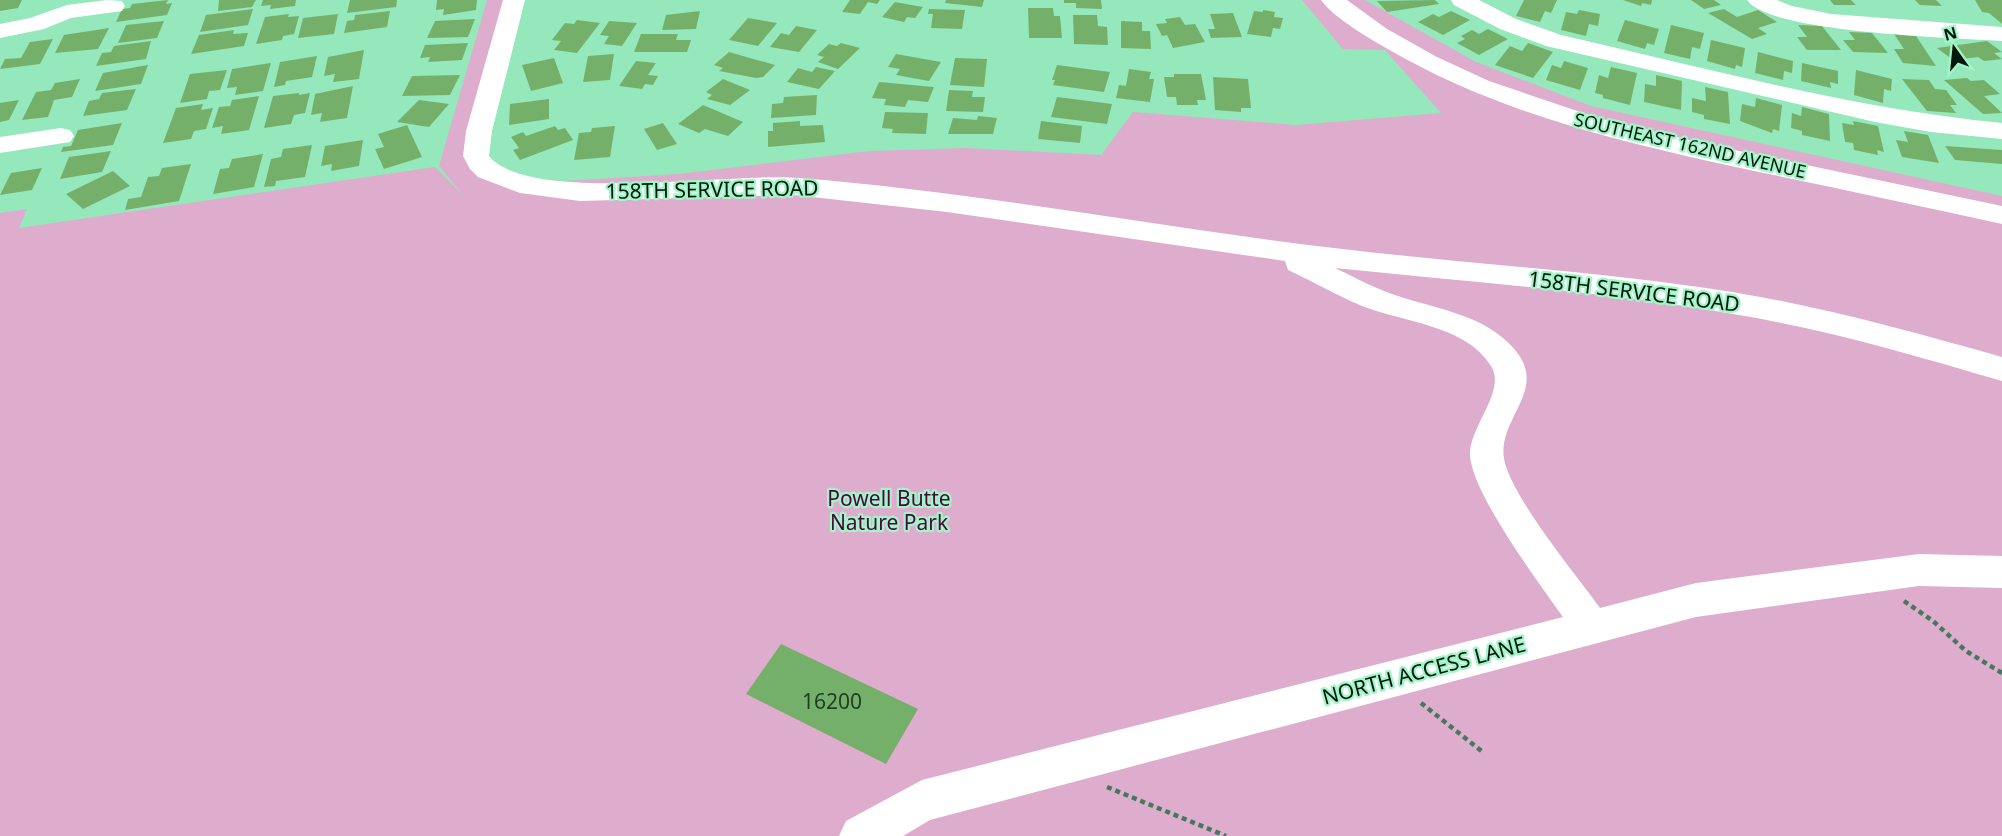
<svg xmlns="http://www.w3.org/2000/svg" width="2002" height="836" viewBox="0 0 2002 836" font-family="'Noto Sans',sans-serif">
	<rect width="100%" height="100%" fill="#95e8bc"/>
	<path fill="#deaccc" d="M487,0H519L484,138L489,158L504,169L535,179L564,181L678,174L869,151L966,148L1101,155L1133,112L1296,125L1441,113L1385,50L1343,49L1302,0H1365L1476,62L1591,106L2002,196V836H0V213L27,209L19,228L435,167L464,196L439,166Z"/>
	<path fill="#75b06a" d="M0,0H22L18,8L0,11Z
		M168,0L166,4L172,3L167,15L116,22L122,9L130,8L132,4Z
		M219,0H256L252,7L218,11Z
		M263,0H296L295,6L270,9L271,5L261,6Z
		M350,0H397L396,7L347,13Z
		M437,0H477L476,10L443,15L444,9L436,10Z
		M850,0H880L877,4L868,2L860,14L842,12Z
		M946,0H984L982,7L945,3Z
		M1064,0H1101L1102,9L1076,8V3H1064Z
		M1435,0L1439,4L1387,12L1377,1Z
		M1524,0H1557L1551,13L1545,11L1540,22L1516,16Z
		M1623,0H1652L1651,5L1642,3L1641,6Z
		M1691,0H1714L1721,5L1704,9Z
		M1830,0H1851L1856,5H1834Z
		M1915,0H1936L1942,6L1920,5Z
		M1975,0H2002V24L1989,13L1982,12Z
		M895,2L923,7L915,18L907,17L904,22L882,17Z
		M1028,8H1053L1054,16H1060L1062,38H1029Z
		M253,9L248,25L200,32L206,15Z
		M929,9L965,10L962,29L931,28L933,14H928Z
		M1724,9L1737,17L1758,10L1777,22L1758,28L1767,34L1752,39L1708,13Z
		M1263,10L1275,12L1274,17L1283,18L1280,29L1273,28L1271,37L1247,34L1254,11L1263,12Z
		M1579,10L1600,14L1598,26L1589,24L1586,36L1561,30L1566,12L1577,14Z
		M390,11L387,27L344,33L347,21L354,20L355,15Z
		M700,11L696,29L662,30L666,15Z
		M1451,11L1470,20L1443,35L1418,22L1433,14L1439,17Z
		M1233,13L1242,37L1211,38L1208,29H1215L1210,14Z
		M289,14L288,17L299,16L294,34L283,36L282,40L256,44L265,17Z
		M338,14L334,34L298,38L303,18Z
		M1073,15H1097L1098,26L1107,27L1108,45L1074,44Z
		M1180,17L1185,25L1195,24L1205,42L1173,48L1167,35L1162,36L1156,24L1167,23L1165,19Z
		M748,18L777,23L758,46L729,40Z
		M475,19L468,37L427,38L435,21Z
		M577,20L600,23L577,53L554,50L561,41L552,40L565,23L574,24Z
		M1625,20L1659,29L1654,45L1647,43L1645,49L1617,41Z
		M164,21L157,38L118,43L126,25Z
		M609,21L637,23L622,46L604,44L609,36L600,35Z
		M1121,21L1142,22V31H1150L1151,49L1121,48Z
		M1671,25L1704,33L1700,49L1692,47L1690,59L1664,53Z
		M1798,25L1822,26L1841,50H1807L1797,37H1807Z
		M796,26L817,30L799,52L770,47L781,33L789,35Z
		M109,28L98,49L55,53L64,35Z
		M1488,29L1508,39L1479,55L1457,43L1465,39L1461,36L1472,30L1479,34Z
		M234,30L233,34L248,33L244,46L191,54L199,35Z
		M1892,31L1914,33L1936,66L1903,63L1894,49H1904Z
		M1849,32L1872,33L1888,53L1853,52L1843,40H1855Z
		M641,34H678L676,40H691L687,52H634Z
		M53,39L40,64L0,69L5,59L21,58L30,42Z
		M1711,40L1745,48L1742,67L1736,65L1735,69L1707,61Z
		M151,41L146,59L96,66L102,53L111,52L114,46Z
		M1987,41L2002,52L1994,53L2002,59L1984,61L1978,57L1953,60L1937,48Z
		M468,43L462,60L428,62L430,57L420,58L425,45Z
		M841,43L860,48L838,69L818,62L824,57L817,55L829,44L837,46Z
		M1528,43L1553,52L1533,78L1495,65L1510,46L1522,51Z
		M364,50L359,79L333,82L335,74L324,76L328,57Z
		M729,52L775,65L763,77L756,78L719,71L723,68L714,65Z
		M1758,52L1793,61L1792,73L1784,71L1783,80L1755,73Z
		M614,54L610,80L583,82L588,56Z
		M896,54L941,62L929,81L896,75L900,69L888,67Z
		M317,56L312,77L286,81L285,85L274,87L280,62Z
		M554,58L563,83L531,91L522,65Z
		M955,58L987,59L984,87L950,85Z
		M636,61L656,63L648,75L658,76L653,85L645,84L642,89L619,86Z
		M1564,61L1588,68L1580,90L1546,80L1552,65L1561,68Z
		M271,63L263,91L235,95L237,87L227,88L232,69Z
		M1802,63L1838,71V84L1830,82L1831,88L1801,81Z
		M148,65L141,84L95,91L103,73Z
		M1057,65L1110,72L1104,92L1053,85L1055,80H1052Z
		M816,67L835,71L819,89L787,82L798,68L812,72Z
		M1611,67L1637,73L1630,105L1603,98V95L1595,93L1599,75L1608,78Z
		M1129,69L1151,72L1149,79H1154L1150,102L1116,98L1119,85L1126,86Z
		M227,70L220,90L209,91L207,99L180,103L190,74Z
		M1856,70L1892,79L1891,91L1884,89L1883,103L1854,95Z
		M1174,74H1201L1206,100H1197L1198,105H1177L1176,97H1167L1164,77H1174Z
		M460,75L450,95L402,96L412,76Z
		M1656,75L1682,81L1681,110L1644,102L1645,84L1656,86Z
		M1213,77L1248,79L1251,108H1241V112L1215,110Z
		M1967,78L1971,81L1984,80L2000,94L1984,96L2002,113L1983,114L1944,80Z
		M80,79L72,97L54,100L48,117L22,120L36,92L51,90L55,83Z
		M723,79L750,90L730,105L707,99L712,95L706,92Z
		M1902,79L1929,80L1935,89L1946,90L1957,105H1950L1956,113L1927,111Z
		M879,82L934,87L928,102L908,100L905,107L884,105L886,99L872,98Z
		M353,86L347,118L320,122L322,113L311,115L315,94Z
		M1705,87L1728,92L1730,124L1704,119V115L1692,112V98L1706,101Z
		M136,89L127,110L83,116L89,101L99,99L102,93Z
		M949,90L973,91L972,97H985L983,112L946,111Z
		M299,93V95L310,93L305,113L294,115L291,124L264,128L273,96Z
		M817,95L816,115L771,118L772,104L783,103L784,97Z
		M259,96L249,130L221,134L223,126L212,128L219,107L230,106L232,100Z
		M1057,97L1112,104L1107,124L1051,117Z
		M1756,98L1782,105L1779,131L1773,129L1772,133L1740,121L1742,104L1755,107Z
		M549,99V119L509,125L510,104Z
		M19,100L9,120L0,122V103Z
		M419,100L449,104L429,127L397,122Z
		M203,104L201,110L213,108L206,129L194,131L191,139L163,143L176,108Z
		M703,105L743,122L728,136L705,129L699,133L678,124Z
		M1802,107L1829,114L1830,141L1802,135V131L1791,128L1792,113L1801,116Z
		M885,112L928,113L926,134L892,133L893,129L882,128Z
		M978,116L997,118L993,134H948L953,118L977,120Z
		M800,121V126L823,125L825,142L768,147V131H773V123Z
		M1041,121L1082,126L1080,143L1038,139Z
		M1853,121L1878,126L1884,152L1877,150L1878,155L1854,150L1853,143L1845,142L1842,123L1854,125Z
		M122,123L113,145L61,152L63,147L71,146L78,130Z
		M663,123L677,144L657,150L644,129Z
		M407,125L422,157L384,169L375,149L384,147L378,134Z
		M555,126L558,130L565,128L573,140L520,160L513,150L519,148L511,137L523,132L526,136Z
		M615,126L610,157L574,160L579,133L591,132L592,128Z
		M1904,131L1928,135L1939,163L1902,157L1896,140L1908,142Z
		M363,140L359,166L331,171L332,164L321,166L325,146Z
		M312,145L305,177L276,181L275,186L264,187L271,159L281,157L283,149Z
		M1945,146L2002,150V164L1955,160Z
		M111,151L102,172L60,179L69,157Z
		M263,154L254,187L213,194L220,169L229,168L232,159Z
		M191,164L179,201L125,210L128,199L141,197L148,177L159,176L162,168Z
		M42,168L32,190L0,195L11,173Z
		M113,171L130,186L83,209L66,194Z
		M781,644L918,709L886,764L746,694Z"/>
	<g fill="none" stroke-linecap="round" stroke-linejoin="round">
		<path stroke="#45795e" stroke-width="4.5" stroke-dasharray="5 4" stroke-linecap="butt" d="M1904,601L1933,621L1966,651L2002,673
			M1421,703L1484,753
			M1107,787L1226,836"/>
		<path fill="#fff" fill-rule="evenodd" d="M107,0L122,1L125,6L122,11L71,18L44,29L0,38V24L30,18L67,5Z
			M503,0H525L492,131L489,156C529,205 734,172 799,178C978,192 1155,227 1334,248C1466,264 1600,271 1732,292C1824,307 1913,332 2002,357V381C1913,355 1825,329 1733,314C1602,291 1468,282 1335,268C1356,278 1376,289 1398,296C1434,308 1473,313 1503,338C1559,385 1497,414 1504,459C1512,498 1575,573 1600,608L1696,583L1919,554L2002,556V588L1919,586L1696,617L930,820L903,836H839L846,821L922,780L1563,617C1539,583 1473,495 1470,456C1468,428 1507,391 1491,366C1466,325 1402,322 1362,306C1336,295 1312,281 1288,270L1285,261L947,212L794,195L580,201L520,193L478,177L470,169L463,156L466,131Z
			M1321,0H1347L1387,29L1437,57L1489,81L1598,118L1701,143L2002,206V224C1916,205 1831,187 1745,169C1621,142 1497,113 1386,48C1367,37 1333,17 1321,0Z
			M1451,0H1479L1516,19L1561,35C1707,68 1853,109 2002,123V139L1931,132L1875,122L1546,46L1500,29L1454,5Z
			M1747,0H1777L1792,6L1831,14L2002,27V41C1957,38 1769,33 1747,0Z
			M61,128L70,130L74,136L70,142L0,153V137Z"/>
	</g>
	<g text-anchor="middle" stroke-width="4.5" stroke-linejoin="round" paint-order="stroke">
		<g font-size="18" fill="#00180c" stroke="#a2f5c9">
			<text transform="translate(1690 146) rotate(13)" y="6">SOUTHEAST 162ND AVENUE</text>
		</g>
		<g font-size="21" fill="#00180c" stroke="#a2f5c9">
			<text transform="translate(712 190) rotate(-1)" y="7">158TH SERVICE ROAD</text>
			<text transform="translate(1634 292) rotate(7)" y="7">158TH SERVICE ROAD</text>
			<text transform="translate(1424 671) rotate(-15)" y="7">NORTH ACCESS LANE</text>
		</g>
		<g font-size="21" fill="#4d063c" stroke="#a2f5c9">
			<text x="889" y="506">Powell Butte<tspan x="889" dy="24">Nature Park</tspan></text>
		</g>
		<g font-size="21" fill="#1d3e24">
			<text x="832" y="709">16200</text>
		</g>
	</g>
	<g transform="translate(1954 48) rotate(345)" stroke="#a2f5c9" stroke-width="4.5" paint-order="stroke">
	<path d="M0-4.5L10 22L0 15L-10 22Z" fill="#00180c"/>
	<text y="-9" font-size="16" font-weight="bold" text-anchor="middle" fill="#00180c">N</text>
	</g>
</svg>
